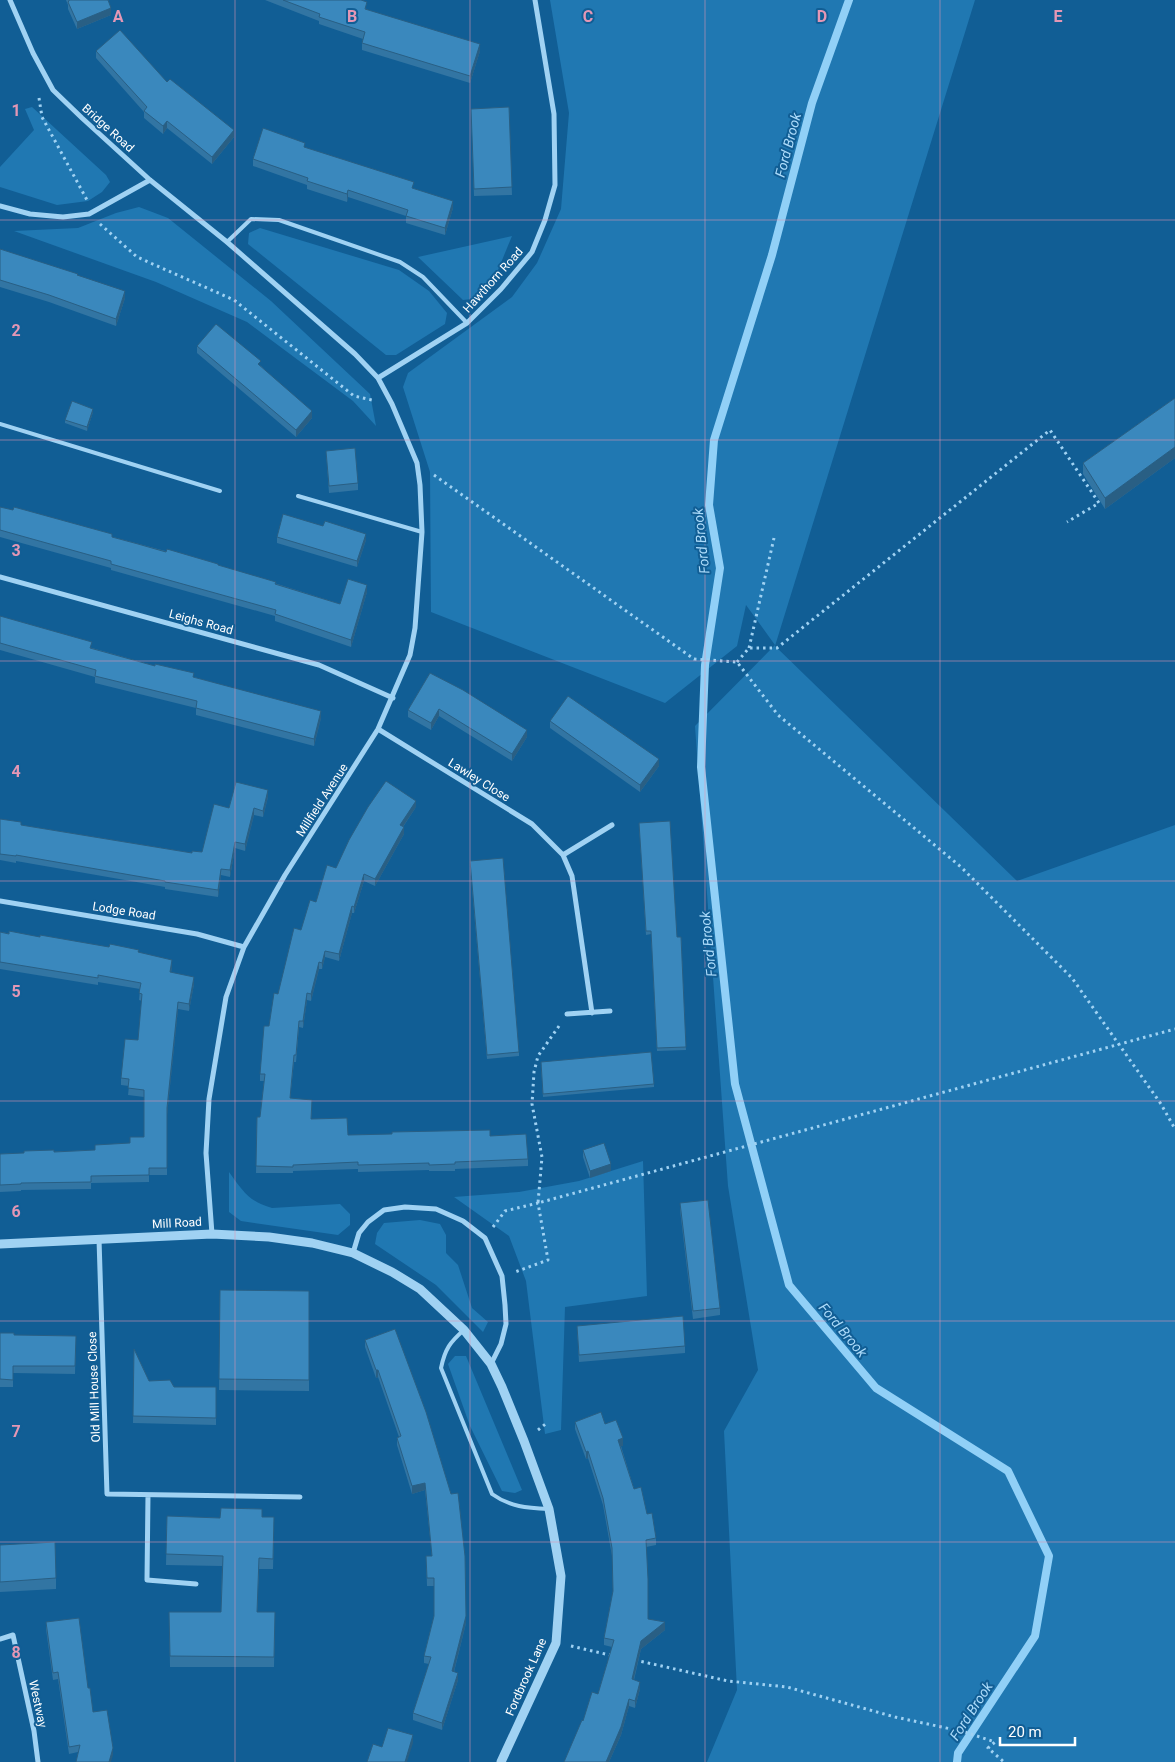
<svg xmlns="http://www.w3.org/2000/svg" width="1175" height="1762" viewBox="0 0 1175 1762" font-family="Roboto,sans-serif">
	<rect width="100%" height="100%" fill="#115e95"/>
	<path fill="#2078b2" d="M550,0H975L775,646L1017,881L1175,825V1762H707L737,1690L724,1431L758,1370L728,1186L695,726L775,645L746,605L737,646L665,703L431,612L430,472L403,387L408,373L512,297L537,263L561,209L569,113Z
		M32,107L106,175L110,182L102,192L88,201L57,205L0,187V167L34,130L25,109Z
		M139,207L168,218L271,301L370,394L376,426L353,401L247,322L156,282L14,231L78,228L116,213Z
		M260,228L399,270L429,291L447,313L445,324L396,355H386L248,244L249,233Z
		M512,236L491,287L481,298L463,300L418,257Z
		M643,1161L647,1296L565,1307L561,1430L545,1434L526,1281L509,1236L454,1197L519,1192L579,1181Z
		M229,1172C242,1190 249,1202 272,1208L340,1204L350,1214V1225L338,1235L241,1221L229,1212Z
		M420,1220L440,1224L446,1235V1253L458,1265L472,1308L488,1322L483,1332L436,1285L375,1244L377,1233L384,1223Z
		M455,1356H466L522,1490L515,1493L502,1491L470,1426L448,1364Z"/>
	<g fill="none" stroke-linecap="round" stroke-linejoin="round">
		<path stroke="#91d0f7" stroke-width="8" d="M849,0L812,103L772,255L714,440L709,505L720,568L705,665L701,767L735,1084L789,1285L876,1388L1008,1471L1049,1556L1035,1636L958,1753L957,1762"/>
		<path stroke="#a0d2f3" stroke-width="3" stroke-dasharray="2.5 4" stroke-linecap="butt" d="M39,98L42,117L87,200
			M100,224L137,257L234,300L354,396L372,400
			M434,475L694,659L737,662L778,715L961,867L1072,978L1161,1104L1175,1129
			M749,648L774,538
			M737,662L749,648H777L1050,430L1099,503L1067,522
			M559,1026L538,1056L534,1072L532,1104L542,1157L538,1203L1175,1029
			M493,1227L505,1211L538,1203L548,1260L515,1272
			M538,1430L548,1422
			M571,1646L614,1656
			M635,1660L728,1681L787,1687L895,1717L965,1732L995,1742L988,1748L1004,1762"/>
		<path stroke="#a0d2f3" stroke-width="4" d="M227,242L251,219L279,220L400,262L423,277L467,323
			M0,424L220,491
			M298,496L422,532
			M464,1330C450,1342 445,1349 441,1368L492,1494C510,1507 527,1508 549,1509"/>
		<path stroke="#a0d2f3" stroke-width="5" d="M10,0L33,53L53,90L82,118L150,180L227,242L355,354L378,378L392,404L417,463L420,485L422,532L415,628L410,655L378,729L285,875L244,947L226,997L209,1099L206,1153L212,1234
			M0,206L30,214L63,217L89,214L150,180
			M378,378L467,323L501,289L532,252L545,220L555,185L554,114L535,0
			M0,577L319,665L393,698
			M378,729L532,824L563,855L572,876L592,1013
			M563,855L612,825
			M0,901L197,934L244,947
			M567,1014L610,1011
			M99,1239L107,1494L300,1497
			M353,1253L359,1233L368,1222L384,1210L405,1207L436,1209L463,1221L485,1238L502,1276L505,1305L506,1324L501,1344L491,1364
			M148,1495L147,1580L196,1584
			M0,1639L13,1635L34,1731L38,1762"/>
		<path stroke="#a0d2f3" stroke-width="9" d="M0,1244L212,1234L269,1237L312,1243L353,1253L392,1272L420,1289L464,1330L491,1364L502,1387L524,1441L549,1509L561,1576L556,1643L501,1762"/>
	</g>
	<path fill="#3275a3" d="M66,0H108L111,15L77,29L68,9V5Z
		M265,0H361L367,10L480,51L470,83L362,50V43L363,39L319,24V21Z
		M96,51L167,82L234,137L212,164L167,128L163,134L144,118V112L96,58Z
		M509,107L512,195L474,196L471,109Z
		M305,148L414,189L453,208L445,235L406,223V216L348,197L347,202L307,189V185L253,166V159Z
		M0,249L78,276L125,298L116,326L49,302L0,287Z
		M197,346L261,366L312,418L296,437L197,353Z
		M1175,398V458L1105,509L1083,474V463Z
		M93,412L87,431L65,423V420Z
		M326,451L358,483V490L329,493Z
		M0,507L218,565L340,604L367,592L351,647L275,621V616L111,570V568L0,537Z
		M323,526L366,540L357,567L277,543V537Z
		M0,616L92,648L194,677L321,718L314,746L196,715V708L95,683V677L0,650Z
		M430,673L527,737L512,761L439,716L431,730L408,717V710Z
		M550,721L659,766L640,792L550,728Z
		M268,797L263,817L254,815L245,851L235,848L230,877L221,875L218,897L165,889V887L16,861V863L0,860V819L21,825L192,853L202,852L229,808Z
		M416,807L403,827L404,834L375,886L364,881L354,913H352L339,961L325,957L322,969H319L311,1001L307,1000L303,1028L299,1027L296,1062H294L290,1098L312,1106L311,1119L348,1135L490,1136L528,1159V1166L455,1169V1171H429V1170L358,1172V1169L293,1171V1173H256L257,1117H260L264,1081H260V1074L269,1026L278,994L301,930L316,902L336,868Z
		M639,823L677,937H681L686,1050L657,1051L651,934L646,935Z
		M470,865L519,1052V1056L487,1059Z
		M0,932L139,952L172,967L171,972L194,984L189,1011L178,1009L167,1115V1175H149V1182L91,1183V1189L21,1190V1191L0,1192V1154L95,1150L130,1143L144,1137V1097L128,1095L129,1086L121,1085V1078L138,1040L142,1001L139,1000L140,989L98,982V985L0,969Z
		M541,1066L654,1084V1087L543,1097Z
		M583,1150L611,1171L590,1178L583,1157Z
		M680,1203L720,1308V1315L693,1319L680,1210Z
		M220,1290L309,1291V1391L219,1390Z
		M577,1326L685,1346V1353L579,1362Z
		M395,1329L466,1623L454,1672L458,1680L442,1730L413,1720V1713L429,1664L424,1663V1656L434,1616V1586H427L426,1556H432L425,1490L412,1494L397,1445V1438L399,1437L378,1377L376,1378L365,1347V1340Z
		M0,1333L14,1335L76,1336L75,1374L13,1373V1387H0Z
		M134,1349L149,1381L174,1387H216V1425L133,1423Z
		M575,1422L605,1424L623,1446H621L634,1489L647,1514L656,1538V1545L646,1547L648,1619L665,1630L641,1649L634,1680L640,1689L635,1708L629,1706L621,1735L609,1762H564L583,1721L598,1694L612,1647L604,1645V1638L613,1592L612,1556L603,1505L588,1458L586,1459L575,1429Z
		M167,1516L220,1518L262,1517L274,1528L273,1569H259L257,1612H275L274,1667H170L169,1612H221L222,1566L166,1565Z
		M0,1545L56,1578V1589L0,1592Z
		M46,1622L88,1688L93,1712L113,1755L78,1752L69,1754L58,1679L53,1680L46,1629Z"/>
	<path fill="#295f84" d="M111,8V15L77,29V22Z
		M480,44V51L470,83V76Z
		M167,121V128L163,134V126Z
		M234,130V137L212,164V157Z
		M348,190V197L347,202V194Z
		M453,201V208L445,235V228Z
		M125,291V298L116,326V319Z
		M93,409V412L87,431V427Z
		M312,411V418L296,437V430Z
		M1175,447V458L1105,509V498Z
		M366,534V540L357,567V561Z
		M367,585V592L351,647V640Z
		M439,709V716L431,730V723Z
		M321,711V718L314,746V739Z
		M527,730V737L512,761V754Z
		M659,759V766L640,792V785Z
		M268,790V797L263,817V811Z
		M416,801V807L400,831V825Z
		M254,808V815L245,851V844Z
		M404,827V834L375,886V879Z
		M235,842V848L230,877V870Z
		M221,869V875L218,897V890Z
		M364,874V881L354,913V907Z
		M352,906V913L339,961V954Z
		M325,951V957L322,969V963Z
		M172,960V967L170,979V972Z
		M319,962V969L311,1001V994Z
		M194,977V984L189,1011V1004Z
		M307,993V1000L303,1028V1021Z
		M178,1002V1009L167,1115V1108Z
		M611,1164V1171L590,1178V1171Z
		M376,1370H378V1377L376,1378Z
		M623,1438V1446L618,1447V1440Z
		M588,1451V1458L586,1459V1452Z
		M425,1483V1490L412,1494V1486Z
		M466,1616V1623L452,1679V1671Z
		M665,1622V1630L641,1649L632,1686V1679L641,1641Z
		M458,1673V1680L442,1730V1723Z
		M640,1682V1689L635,1708V1701Z
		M629,1699V1706L621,1735L609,1762H606Z
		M413,1735V1743L407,1762H405Z
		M113,1748V1755L111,1762H109Z"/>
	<path fill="#3a88bd" stroke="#295f84" d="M69,0H108L111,8L77,22L68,2L69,1Z
		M283,0H361L367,2L365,9L480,44L470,76L362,43L365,32L319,17L320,14Z
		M120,30L167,82L170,79L234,130L212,157L167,121L163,126L144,111L147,107L96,51Z
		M509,107L512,187L474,189L471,109Z
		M263,128L305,143L304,147L414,182L412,188L453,201L445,228L406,216L408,210L348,190L347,194L307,181L308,178L253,159Z
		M0,249L78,274L77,275L125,291L116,319L49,295L0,280Z
		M216,324L261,361L258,364L312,411L296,430L197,346Z
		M1175,398V447L1105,498L1083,463Z
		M72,401L93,409L87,427L65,420Z
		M355,448L358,483L329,486L326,451Z
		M0,507L13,510L14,507L112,534V537L138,544L166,552L167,549L218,564V565L276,582L275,584L340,604L348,579L367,585L351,640L275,614L276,610L111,564V561L0,530Z
		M283,514L323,526L325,521L366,534L357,561L277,537Z
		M0,616L92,642L90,648L155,666V664L194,673L193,677L321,711L314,739L196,708L197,701L95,676L96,670L0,643Z
		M430,673L463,690L527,730L512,754L439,709L431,723L408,710Z
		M568,696L659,759L640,785L550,721Z
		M386,781L416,801L400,825L404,827L375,879L364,874L354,907L352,906L339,954L325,951L322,963L319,962L311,994L307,993L303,1021H299L296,1055H294L290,1098L312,1100L311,1119L347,1118L348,1135L392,1134V1132L490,1130V1136L526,1134L528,1159L455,1162V1164L429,1165V1163L358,1165V1162L293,1165V1167L256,1166L257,1117H260L265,1074H260L264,1026H269L274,993L278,994L294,928L301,930L310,900L316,902L327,865L336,868L349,840L368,807Z
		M236,782L268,790L263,811L254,808L245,844L235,842L230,870L221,869L218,890L165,882V881L16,855V856L0,854V819L21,822V825L192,853V851L202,852L214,804L229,808Z
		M670,821L677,937H681L686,1047L657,1048L651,931H646L639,823Z
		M503,858L519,1052L487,1055L470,861Z
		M9,931L40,937V935L109,947L110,944L139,950L138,952L172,960L170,972L194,977L189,1004L178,1002L167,1108V1168H149V1175L91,1176V1182L21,1183V1184L0,1185V1154L24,1153V1151L54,1150V1152L95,1150V1145L130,1143V1137H144V1090L128,1088L129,1079L121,1078L125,1039L138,1040L142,994L139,993L141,983L98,975V978L0,962V932L9,934Z
		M651,1052L654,1084L543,1094L541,1062Z
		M604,1143L611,1164L590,1171L583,1150Z
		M708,1200L720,1308L693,1311L680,1203Z
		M220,1290L309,1291V1380L219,1379Z
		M683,1316L685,1346L579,1355L577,1326Z
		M395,1329L426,1412L451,1494L458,1493L465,1556L466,1616L452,1671L458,1673L442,1723L413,1713L431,1657L424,1656L434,1616V1578H427L426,1556H432L425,1483L412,1486L397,1438L401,1436L378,1370H376L365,1340Z
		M0,1333H14V1335L76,1336L75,1366H13V1380L0,1379Z
		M134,1349L149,1381L170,1380L174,1387H216V1418L133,1416Z
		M601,1412L605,1424L616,1420L623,1438L618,1440L634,1489L641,1487L647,1514L652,1513L656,1538L646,1540L648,1579V1619L665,1622L641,1641L632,1679L640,1682L635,1701L629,1699L621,1727L606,1762H564L582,1720L583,1721L592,1692L598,1694L614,1640L604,1638L613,1591L612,1548L603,1498L588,1451L586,1452L575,1422Z
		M221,1508L262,1509V1517H274L273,1559L259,1558L257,1612H275L274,1657L170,1656L169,1612H221L223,1556L166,1554L167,1516L220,1518Z
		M55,1542L56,1578L0,1582V1545Z
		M79,1618L88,1688H90L93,1712L107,1710L113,1748L109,1762H76L80,1745L69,1747L58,1672L53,1673L46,1622Z
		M388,1728L413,1735L405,1762H367L373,1744L382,1747Z"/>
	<path fill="none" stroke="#e497b5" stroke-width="1" stroke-opacity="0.55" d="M235,0V1762M470,0V1762M705,0V1762M940,0V1762M0,220H1175M0,440H1175M0,661H1175M0,881H1175M0,1101H1175M0,1321H1175M0,1542H1175"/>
	<g text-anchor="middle" stroke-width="4" stroke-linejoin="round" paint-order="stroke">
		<g font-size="12" fill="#fff" stroke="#115e95">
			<text transform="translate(108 128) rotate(42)" y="4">Bridge Road</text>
			<text transform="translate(493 280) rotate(-48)" y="4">Hawthorn Road</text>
			<text transform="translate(201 622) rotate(15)" y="4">Leighs Road</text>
			<text transform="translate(479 780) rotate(32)" y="4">Lawley Close</text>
			<text transform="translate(322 800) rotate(-57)" y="4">Millfield Avenue</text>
			<text transform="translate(124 911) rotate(9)" y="4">Lodge Road</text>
			<text transform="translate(177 1223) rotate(-3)" y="4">Mill Road</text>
			<text transform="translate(94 1387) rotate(-92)" y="4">Old Mill House Close</text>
			<text transform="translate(526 1677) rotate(-66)" y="4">Fordbrook Lane</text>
			<text transform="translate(38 1704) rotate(78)" y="4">Westway</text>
		</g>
		<g font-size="14" font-style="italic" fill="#acdbfa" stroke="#115e95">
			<text transform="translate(788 145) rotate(-75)" y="5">Ford Brook</text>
			<text transform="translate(701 541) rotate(-96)" y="5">Ford Brook</text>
			<text transform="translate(708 944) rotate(-96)" y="5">Ford Brook</text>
			<text transform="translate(843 1330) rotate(50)" y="5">Ford Brook</text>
			<text transform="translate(971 1711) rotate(-57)" y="5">Ford Brook</text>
		</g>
	</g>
	<g font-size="16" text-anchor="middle" font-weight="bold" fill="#e497b5" stroke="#115e95" stroke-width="4" stroke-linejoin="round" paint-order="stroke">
		<text x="118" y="22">A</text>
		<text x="352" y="22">B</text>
		<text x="588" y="22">C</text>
		<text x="822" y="22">D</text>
		<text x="1058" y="22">E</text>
		<text x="16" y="116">1</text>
		<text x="16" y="336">2</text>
		<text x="16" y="556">3</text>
		<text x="16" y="777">4</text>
		<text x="16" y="997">5</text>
		<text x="16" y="1217">6</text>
		<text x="16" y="1437">7</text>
		<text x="16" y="1658">8</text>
	</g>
	<path d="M1000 1737v8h75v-8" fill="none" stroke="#ffffff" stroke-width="2.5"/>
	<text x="1008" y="1737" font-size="15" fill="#ffffff" stroke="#115e95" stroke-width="4" paint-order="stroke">20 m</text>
</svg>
